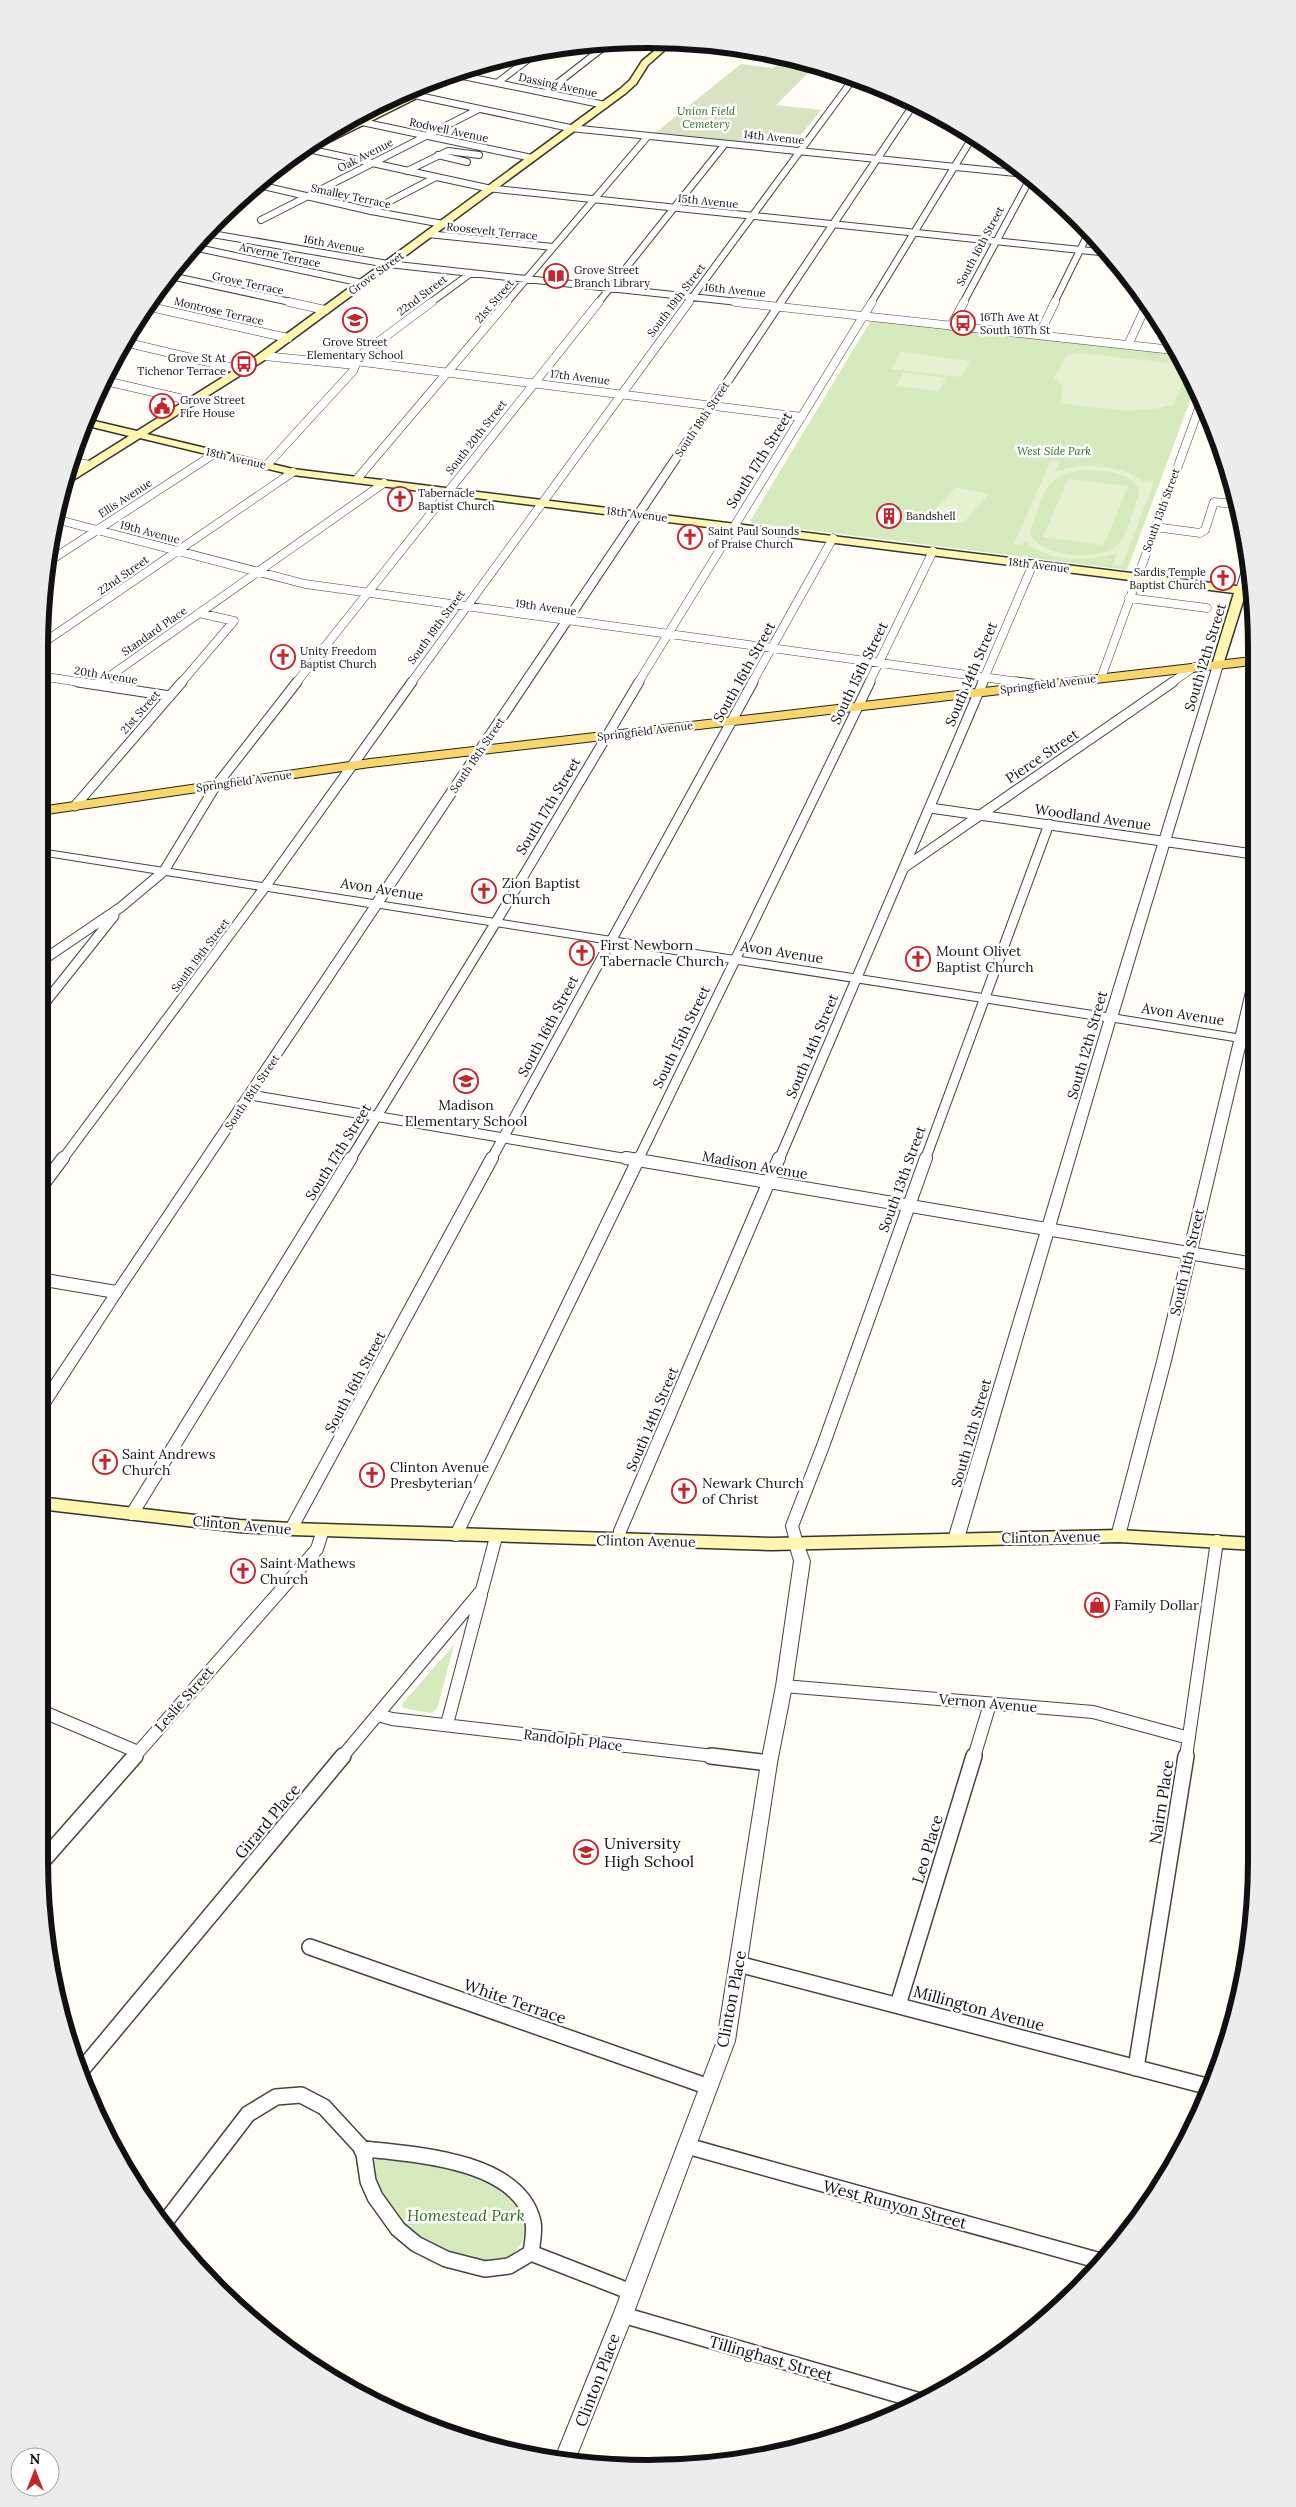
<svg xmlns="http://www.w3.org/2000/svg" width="1296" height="2507" viewBox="0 0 1296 2507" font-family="Lora,serif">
	<rect width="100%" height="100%" fill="#fffdf5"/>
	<path fill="#d5ebbd" d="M399,95L405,96L316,140L344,120Z
		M876,321L1176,355L1195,388L1127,570L752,523L750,521L870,322Z
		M454,1645L437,1709L431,1713L403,1708L402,1704Z
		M382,2157C417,2163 453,2166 486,2179C516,2191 543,2231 510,2256C491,2270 442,2253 424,2241C410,2233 398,2220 390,2206C383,2195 368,2175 373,2161Z"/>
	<path fill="#d9e3c4" d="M783,60L817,64L776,105L821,110L801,135L772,132L763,144L655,133L741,64L772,68Z"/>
	<path fill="#e6f2cf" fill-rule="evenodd" d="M901,352L970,361L961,377L891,369Z
		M1080,353L1180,364L1187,373L1174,404C1138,417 1097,407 1060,403L1063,387L1054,378L1066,356Z
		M903,373L946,378L939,391L896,386Z
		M1051,460L1060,461L1055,472C1082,462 1122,464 1144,483L1145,480L1154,481L1122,566L1113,565L1117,553C1088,562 1049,563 1025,541L1023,545L1014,544ZM1087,470C1103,471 1137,472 1139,493C1134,507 1128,532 1120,543C1106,563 1032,558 1030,530C1045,495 1043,473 1087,470Z
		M1068,479L1128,486L1104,545L1043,537Z
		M956,487L989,494L963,523L929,516Z"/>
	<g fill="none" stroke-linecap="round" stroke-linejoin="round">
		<defs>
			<path id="minor-far4" d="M448,73L605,105
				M497,83L539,51
				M545,93L609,43
				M414,95L570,128L1026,174
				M362,122L532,158
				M308,149L487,188L1109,253
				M438,155L467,162
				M407,171L448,151L479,155
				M254,184L371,211L443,224
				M371,211L436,177
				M261,220L479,109
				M206,233L388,264L747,303
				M428,234L553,247
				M193,247L362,283
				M166,275L295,303
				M430,303L471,273
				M506,303L648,136
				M598,303L725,144
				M688,303L854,78
				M871,303L972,138
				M963,303L1031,177
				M1054,303L1089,232"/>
			<path id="minor-far3" d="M289,302L325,310
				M735,302L1173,350
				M146,306L288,338
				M951,326L964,302
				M1039,335L1055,302
				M124,342L242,370
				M1128,345L1147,304
				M264,356L355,365
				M355,361L802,417
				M101,380L192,401
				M71,461L89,465
				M266,466L353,371L359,356L432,302
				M357,479L507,302
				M55,519L305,584L1026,683
				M1155,527L1200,533L1205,530L1214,502L1235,504
				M48,562L214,454
				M1129,598L1207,608
				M40,645L293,472
				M40,676L86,683
				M1101,678L1202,400
				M100,683L384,483
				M181,683L234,621L199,613
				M296,683L599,302
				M411,683L689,302
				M638,683L872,302
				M752,683L833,538
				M869,683L933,551
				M982,683L1033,564
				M1171,683L1194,667"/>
			<path id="minor-far2" d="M78,682L170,696
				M1016,682L1040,685
				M97,685L102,682
				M75,806L182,682
				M930,808L1253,854
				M905,867L1173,682
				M40,962L121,907L164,871L215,787L297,682
				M40,1009L114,916
				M250,1095L634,1160
				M62,1160L265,887L412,682
				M350,1160L496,922L639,682
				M491,1160L753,682
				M638,1160L870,682
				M779,1160L983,682
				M925,1160L1049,824"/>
			<path id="minor-far1" d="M626,1158L1254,1264
				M39,1190L63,1158
				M39,1279L116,1292
				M132,1514L351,1158
				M291,1529L492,1158
				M456,1535L639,1158
				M619,1541L620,1531L779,1158
				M797,1544L792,1526L823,1446L926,1158
				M784,1686L1093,1712L1189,1738
				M39,1710L138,1752
				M378,1715L392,1719L722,1757
				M447,1724L481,1595
				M134,1757L317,1549L323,1530
				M342,1757L482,1590L496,1537
				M974,1757L990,1704
				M1186,1757L1217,1541"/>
			<path id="minor" d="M711,1756L769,1763
				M39,1865L135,1756
				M310,1947L709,2087
				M738,1964L1210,2087
				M898,2005L974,1756
				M1136,2068L1186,1756
				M79,2073L343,1756
				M687,2146L1104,2262
				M162,2226L248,2114L276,2097L301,2095L324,2107L360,2146L364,2154L368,2181L375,2197L398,2229L416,2244L446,2259L485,2269L509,2266L531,2253C532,2244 535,2231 533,2222C519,2160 414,2154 363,2149
				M531,2253L631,2292
				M623,2315L920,2401"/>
			<path id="tertiary" d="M913,100L919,102L384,902L1106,1013L1213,665L1218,662L1222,663L1223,665L1118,1015L1236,1034L1247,987L1253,983V1012L1248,1035L1253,1036V1044L1246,1043L1171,1361L1124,1540H1114L1111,1536L1157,1361L1234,1041L1115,1022L964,1539L961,1543H951L948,1539L1104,1021L380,908L121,1295L44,1414L39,1416V1399L369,907L40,855V849L373,900Z
				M1249,557L1252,570L1246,590L1237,592L1236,590L1245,560Z
				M797,1539L802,1540L810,1561L792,1686L777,1763L735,2041L633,2315L575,2460L555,2458L613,2315L717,2041L761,1763L776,1686L794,1561L789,1544L792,1540Z"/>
			<path id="secondary" d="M666,41H675L648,65L636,84L626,93L263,361L147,434L293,469L1252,588V596L1245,595L1222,668L1218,669L1212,665L1234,593L293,475L140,438L67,484L62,485L65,476L129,436L84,425L86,419L137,431L255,357L620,89L630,80L642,61Z
				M433,80V83L415,99L297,158H291L309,145L409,95L419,86Z
				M39,1497L239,1520L291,1523L772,1538L1119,1530L1255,1538V1550L1119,1542L772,1550L291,1535L239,1532L39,1509Z"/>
			<path id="primary" d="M677,40L790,57L786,59L659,44L655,41Z
				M1252,657V665L370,767L40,815V807L370,759Z"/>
			<path id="motorway" d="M417,87L420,95L418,97H410L407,92Z"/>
		</defs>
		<use href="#minor-far4" stroke="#444" stroke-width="8"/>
		<use href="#minor-far3" stroke="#444" stroke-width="9"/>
		<use href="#minor-far2" stroke="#444" stroke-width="11"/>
		<use href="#minor-far1" stroke="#444" stroke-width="14"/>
		<use href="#minor" stroke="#444" stroke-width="18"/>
		<use href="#tertiary" stroke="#444" stroke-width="2"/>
		<use href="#secondary" stroke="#333" stroke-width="3"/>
		<use href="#primary" stroke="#222" stroke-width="2"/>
		<use href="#motorway" stroke="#222" stroke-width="3"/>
		<use href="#minor-far4" stroke="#fff" stroke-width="6"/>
		<use href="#minor-far3" stroke="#fff" stroke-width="8"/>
		<use href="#minor-far2" stroke="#fff" stroke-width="9"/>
		<use href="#minor-far1" stroke="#fff" stroke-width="12"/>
		<use href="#minor" stroke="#fff" stroke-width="15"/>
		<use href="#tertiary" fill="#fff" fill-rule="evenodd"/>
		<use href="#secondary" fill="#fff6b0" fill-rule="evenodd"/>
		<use href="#primary" fill="#f9d66b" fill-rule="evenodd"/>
		<use href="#motorway" fill="#f5a25d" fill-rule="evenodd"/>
	</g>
	<defs>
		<symbol id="library-ring" viewBox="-11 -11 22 22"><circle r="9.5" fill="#fff" stroke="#c4262e" stroke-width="1.5"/><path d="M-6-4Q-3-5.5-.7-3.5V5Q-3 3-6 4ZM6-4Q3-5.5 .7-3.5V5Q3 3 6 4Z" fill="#c4262e"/></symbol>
		<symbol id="school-ring" viewBox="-11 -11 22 22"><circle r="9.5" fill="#fff" stroke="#c4262e" stroke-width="1.5"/><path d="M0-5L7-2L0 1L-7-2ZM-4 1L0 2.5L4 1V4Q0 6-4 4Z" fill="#c4262e"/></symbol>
		<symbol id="bus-ring" viewBox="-11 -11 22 22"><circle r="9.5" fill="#fff" stroke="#c4262e" stroke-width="1.5"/><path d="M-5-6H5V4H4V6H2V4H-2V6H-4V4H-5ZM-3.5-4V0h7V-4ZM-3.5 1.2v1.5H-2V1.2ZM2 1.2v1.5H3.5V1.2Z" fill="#c4262e"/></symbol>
		<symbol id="civic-ring" viewBox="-11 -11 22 22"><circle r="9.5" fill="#fff" stroke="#c4262e" stroke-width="1.5"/><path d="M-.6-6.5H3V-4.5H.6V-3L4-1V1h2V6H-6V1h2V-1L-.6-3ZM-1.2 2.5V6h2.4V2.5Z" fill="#c4262e"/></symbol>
		<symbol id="church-ring" viewBox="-11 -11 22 22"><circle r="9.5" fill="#fff" stroke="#c4262e" stroke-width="1.5"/><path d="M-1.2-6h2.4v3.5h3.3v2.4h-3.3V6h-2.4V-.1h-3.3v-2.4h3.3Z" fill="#c4262e"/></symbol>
		<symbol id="building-ring" viewBox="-11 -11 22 22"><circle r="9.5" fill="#fff" stroke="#c4262e" stroke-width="1.5"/><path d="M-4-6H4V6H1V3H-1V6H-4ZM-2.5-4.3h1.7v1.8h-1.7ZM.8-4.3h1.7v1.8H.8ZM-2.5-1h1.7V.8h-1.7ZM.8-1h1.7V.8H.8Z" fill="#c4262e"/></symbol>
		<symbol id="shop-ring" viewBox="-11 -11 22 22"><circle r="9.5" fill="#fff" stroke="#c4262e" stroke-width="1.5"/><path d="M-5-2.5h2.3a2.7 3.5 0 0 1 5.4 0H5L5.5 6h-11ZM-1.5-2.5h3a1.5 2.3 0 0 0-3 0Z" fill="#c4262e"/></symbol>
	</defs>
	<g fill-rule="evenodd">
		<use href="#library-ring" x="542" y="262" width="28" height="28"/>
		<use href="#school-ring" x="341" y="306" width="28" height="28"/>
		<use href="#bus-ring" x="949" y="309" width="28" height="28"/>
		<use href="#bus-ring" x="230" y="350" width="28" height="28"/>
		<use href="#civic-ring" x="148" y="392" width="28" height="28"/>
		<use href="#church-ring" x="386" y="485" width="28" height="28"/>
		<use href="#building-ring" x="875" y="502" width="28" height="28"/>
		<use href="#church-ring" x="676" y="523" width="28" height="28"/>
		<use href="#church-ring" x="1209" y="564" width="28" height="28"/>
		<use href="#church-ring" x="269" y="643" width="28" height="28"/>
		<use href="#church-ring" x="470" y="877" width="28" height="28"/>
		<use href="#church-ring" x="568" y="939" width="28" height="28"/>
		<use href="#church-ring" x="904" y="945" width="28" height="28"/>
		<use href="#school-ring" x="452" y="1067" width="28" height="28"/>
		<use href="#church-ring" x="91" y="1448" width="28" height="28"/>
		<use href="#church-ring" x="358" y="1461" width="28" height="28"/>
		<use href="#church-ring" x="670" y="1477" width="28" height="28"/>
		<use href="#church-ring" x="229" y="1557" width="28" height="28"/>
		<use href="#shop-ring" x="1083" y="1591" width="28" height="28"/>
		<use href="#school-ring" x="572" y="1838" width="28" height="28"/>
	</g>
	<g text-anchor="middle" stroke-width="5" stroke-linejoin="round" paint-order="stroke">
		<g font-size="11" fill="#111" stroke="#fff">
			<text transform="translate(558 85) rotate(12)" y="4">Dassing Avenue</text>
			<text transform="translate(449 130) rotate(12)" y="4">Rodwell Avenue</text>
			<text transform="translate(774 137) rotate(6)" y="4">14th Avenue</text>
			<text transform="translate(365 155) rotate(-27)" y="4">Oak Avenue</text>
			<text transform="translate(351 196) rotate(12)" y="4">Smalley Terrace</text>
			<text transform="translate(708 201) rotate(6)" y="4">15th Avenue</text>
			<text transform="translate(492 231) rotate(6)" y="4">Roosevelt Terrace</text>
			<text transform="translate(334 244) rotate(10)" y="4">16th Avenue</text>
			<text transform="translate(980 246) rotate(-62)" y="4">South 16th Street</text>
			<text transform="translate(280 255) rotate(12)" y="4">Arverne Terrace</text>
			<text transform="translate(376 273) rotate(-36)" y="4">Grove Street</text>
			<text transform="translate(248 283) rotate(12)" y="4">Grove Terrace</text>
			<text transform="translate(735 290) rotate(6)" y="4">16th Avenue</text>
			<text transform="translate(422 295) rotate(-37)" y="4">22nd Street</text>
			<text transform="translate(676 300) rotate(-53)" y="4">South 19th Street</text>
			<text transform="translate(494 301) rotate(-50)" y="4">21st Street</text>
			<text transform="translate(219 311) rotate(13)" y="4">Montrose Terrace</text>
			<text transform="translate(580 377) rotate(7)" y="4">17th Avenue</text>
			<text transform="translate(702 419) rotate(-56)" y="4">South 18th Street</text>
			<text transform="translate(476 437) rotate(-52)" y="4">South 20th Street</text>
			<text transform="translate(236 458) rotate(13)" y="4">18th Avenue</text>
			<text transform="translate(125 498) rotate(-33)" y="4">Ellis Avenue</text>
			<text transform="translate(1161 510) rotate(-70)" y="4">South 13th Street</text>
			<text transform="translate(637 514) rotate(7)" y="4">18th Avenue</text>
			<text transform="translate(150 532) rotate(15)" y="4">19th Avenue</text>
			<text transform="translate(1039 565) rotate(7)" y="4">18th Avenue</text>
			<text transform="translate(123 575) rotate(-35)" y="4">22nd Street</text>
			<text transform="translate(546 607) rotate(8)" y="4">19th Avenue</text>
			<text transform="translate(436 627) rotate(-54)" y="4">South 19th Street</text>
			<text transform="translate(154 631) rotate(-35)" y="4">Standard Place</text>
			<text transform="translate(106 675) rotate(9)" y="4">20th Avenue</text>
			<text transform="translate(1048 684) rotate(-7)" y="4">Springfield Avenue</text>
			<text transform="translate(140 712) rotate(-49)" y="4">21st Street</text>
			<text transform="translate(645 731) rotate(-7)" y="4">Springfield Avenue</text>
			<text transform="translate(477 755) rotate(-56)" y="4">South 18th Street</text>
			<text transform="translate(244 781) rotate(-8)" y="4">Springfield Avenue</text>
			<text transform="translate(200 955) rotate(-53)" y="4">South 19th Street</text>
			<text transform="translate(252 1092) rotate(-56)" y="4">South 18th Street</text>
		</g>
		<g font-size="11" font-style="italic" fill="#2f6b1f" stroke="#fff">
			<text x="706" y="115">Union Field<tspan x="706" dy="13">Cemetery</tspan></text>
			<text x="1054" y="455">West Side Park</text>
		</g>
		<g font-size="11" fill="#111" stroke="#fff" text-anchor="start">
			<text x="574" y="274">Grove Street<tspan x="574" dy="13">Branch Library</tspan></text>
			<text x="980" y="321">16Th Ave At<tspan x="980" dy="13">South 16Th St</tspan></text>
			<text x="355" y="346" text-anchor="middle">Grove Street<tspan x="355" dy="13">Elementary School</tspan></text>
			<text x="226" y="362" text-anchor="end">Grove St At<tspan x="226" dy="13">Tichenor Terrace</tspan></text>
			<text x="180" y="404">Grove Street<tspan x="180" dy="13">Fire House</tspan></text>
			<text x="418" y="497">Tabernacle<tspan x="418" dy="13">Baptist Church</tspan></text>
			<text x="906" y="520">Bandshell</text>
			<text x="708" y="535">Saint Paul Sounds<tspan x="708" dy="13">of Praise Church</tspan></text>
			<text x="1206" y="576" text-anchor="end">Sardis Temple<tspan x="1206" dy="13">Baptist Church</tspan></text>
			<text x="300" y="655">Unity Freedom<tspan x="300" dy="13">Baptist Church</tspan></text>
		</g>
		<g font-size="14" fill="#111" stroke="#fff">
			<text transform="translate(759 460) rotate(-58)" y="5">South 17th Street</text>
			<text transform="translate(1205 657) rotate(-73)" y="5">South 12th Street</text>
			<text transform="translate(744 672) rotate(-61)" y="5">South 16th Street</text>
			<text transform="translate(859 673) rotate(-64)" y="5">South 15th Street</text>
			<text transform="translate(971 674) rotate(-67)" y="5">South 14th Street</text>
			<text transform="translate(1042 756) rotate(-34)" y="5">Pierce Street</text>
			<text transform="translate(548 806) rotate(-59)" y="5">South 17th Street</text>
			<text transform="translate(1093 817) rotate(8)" y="5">Woodland Avenue</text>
			<text transform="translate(382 889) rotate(9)" y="5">Avon Avenue</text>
			<text transform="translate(782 952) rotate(9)" y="5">Avon Avenue</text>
			<text transform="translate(1183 1014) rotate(9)" y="5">Avon Avenue</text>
			<text transform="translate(548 1026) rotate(-62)" y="5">South 16th Street</text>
			<text transform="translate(681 1037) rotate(-64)" y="5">South 15th Street</text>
			<text transform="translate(1087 1045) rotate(-74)" y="5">South 12th Street</text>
			<text transform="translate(812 1046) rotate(-67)" y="5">South 14th Street</text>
			<text transform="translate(338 1152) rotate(-58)" y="5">South 17th Street</text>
			<text transform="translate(755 1165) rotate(10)" y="5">Madison Avenue</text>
			<text transform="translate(902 1179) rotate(-70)" y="5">South 13th Street</text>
			<text transform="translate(1187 1262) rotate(-77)" y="5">South 11th Street</text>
			<text transform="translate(355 1382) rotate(-62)" y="5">South 16th Street</text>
			<text transform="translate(652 1419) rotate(-67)" y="5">South 14th Street</text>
			<text transform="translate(971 1433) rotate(-74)" y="5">South 12th Street</text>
			<text transform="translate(242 1525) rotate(5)" y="5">Clinton Avenue</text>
			<text transform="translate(1051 1537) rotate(-1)" y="5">Clinton Avenue</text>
			<text transform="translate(646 1541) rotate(1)" y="5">Clinton Avenue</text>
			<text transform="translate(184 1699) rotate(-49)" y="5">Leslie Street</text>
			<text transform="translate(988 1703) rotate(5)" y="5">Vernon Avenue</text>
			<text transform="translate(573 1740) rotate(7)" y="5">Randolph Place</text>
		</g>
		<g font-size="14" fill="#111" stroke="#fff" text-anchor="start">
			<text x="502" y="888">Zion Baptist<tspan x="502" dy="16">Church</tspan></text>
			<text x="600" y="950">First Newborn<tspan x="600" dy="16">Tabernacle Church</tspan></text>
			<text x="936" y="956">Mount Olivet<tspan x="936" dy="16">Baptist Church</tspan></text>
			<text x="466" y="1110" text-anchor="middle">Madison<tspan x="466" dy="16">Elementary School</tspan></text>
			<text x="122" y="1459">Saint Andrews<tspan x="122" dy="16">Church</tspan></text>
			<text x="390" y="1472">Clinton Avenue<tspan x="390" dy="16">Presbyterian</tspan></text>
			<text x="702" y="1488">Newark Church<tspan x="702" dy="16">of Christ</tspan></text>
			<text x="260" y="1568">Saint Mathews<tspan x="260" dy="16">Church</tspan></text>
			<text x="1114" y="1610">Family Dollar</text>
		</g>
		<g font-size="16" fill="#111" stroke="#fff">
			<text transform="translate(1161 1802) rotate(-81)" y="6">Nairn Place</text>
			<text transform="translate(267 1821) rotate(-50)" y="6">Girard Place</text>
			<text transform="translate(927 1849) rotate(-73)" y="6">Leo Place</text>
			<text transform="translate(731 1999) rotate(-79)" y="6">Clinton Place</text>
			<text transform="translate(515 2001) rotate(19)" y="6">White Terrace</text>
			<text transform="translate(979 2008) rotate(15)" y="6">Millington Avenue</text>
			<text transform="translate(895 2204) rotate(15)" y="6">West Runyon Street</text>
			<text transform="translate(771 2358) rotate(16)" y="6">Tillinghast Street</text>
			<text transform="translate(597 2380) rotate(-69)" y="6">Clinton Place</text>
		</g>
		<g font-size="16" fill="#111" stroke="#fff" text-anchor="start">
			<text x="604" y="1849">University<tspan x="604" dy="18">High School</tspan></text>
		</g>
		<g font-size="16" font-style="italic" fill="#2f6b1f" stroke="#fff">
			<text x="466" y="2221">Homestead Park</text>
		</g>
	</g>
	<path d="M0 0H1296V2507H0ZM648 48H648A600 600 0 0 1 1248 648V1860A600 600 0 0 1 648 2460H648A600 600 0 0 1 48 1860V648A600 600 0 0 1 648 48Z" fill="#ececec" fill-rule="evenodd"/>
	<path fill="none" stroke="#111" stroke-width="6" d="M648 48H648A600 600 0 0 1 1248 648V1860A600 600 0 0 1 648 2460H648A600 600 0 0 1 48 1860V648A600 600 0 0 1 648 48Z"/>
	<g transform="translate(35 2472)"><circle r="24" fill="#ffffff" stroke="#a0a0a0"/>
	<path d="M0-4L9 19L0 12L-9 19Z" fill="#c4262e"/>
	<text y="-8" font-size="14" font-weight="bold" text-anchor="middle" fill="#111111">N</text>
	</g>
</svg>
